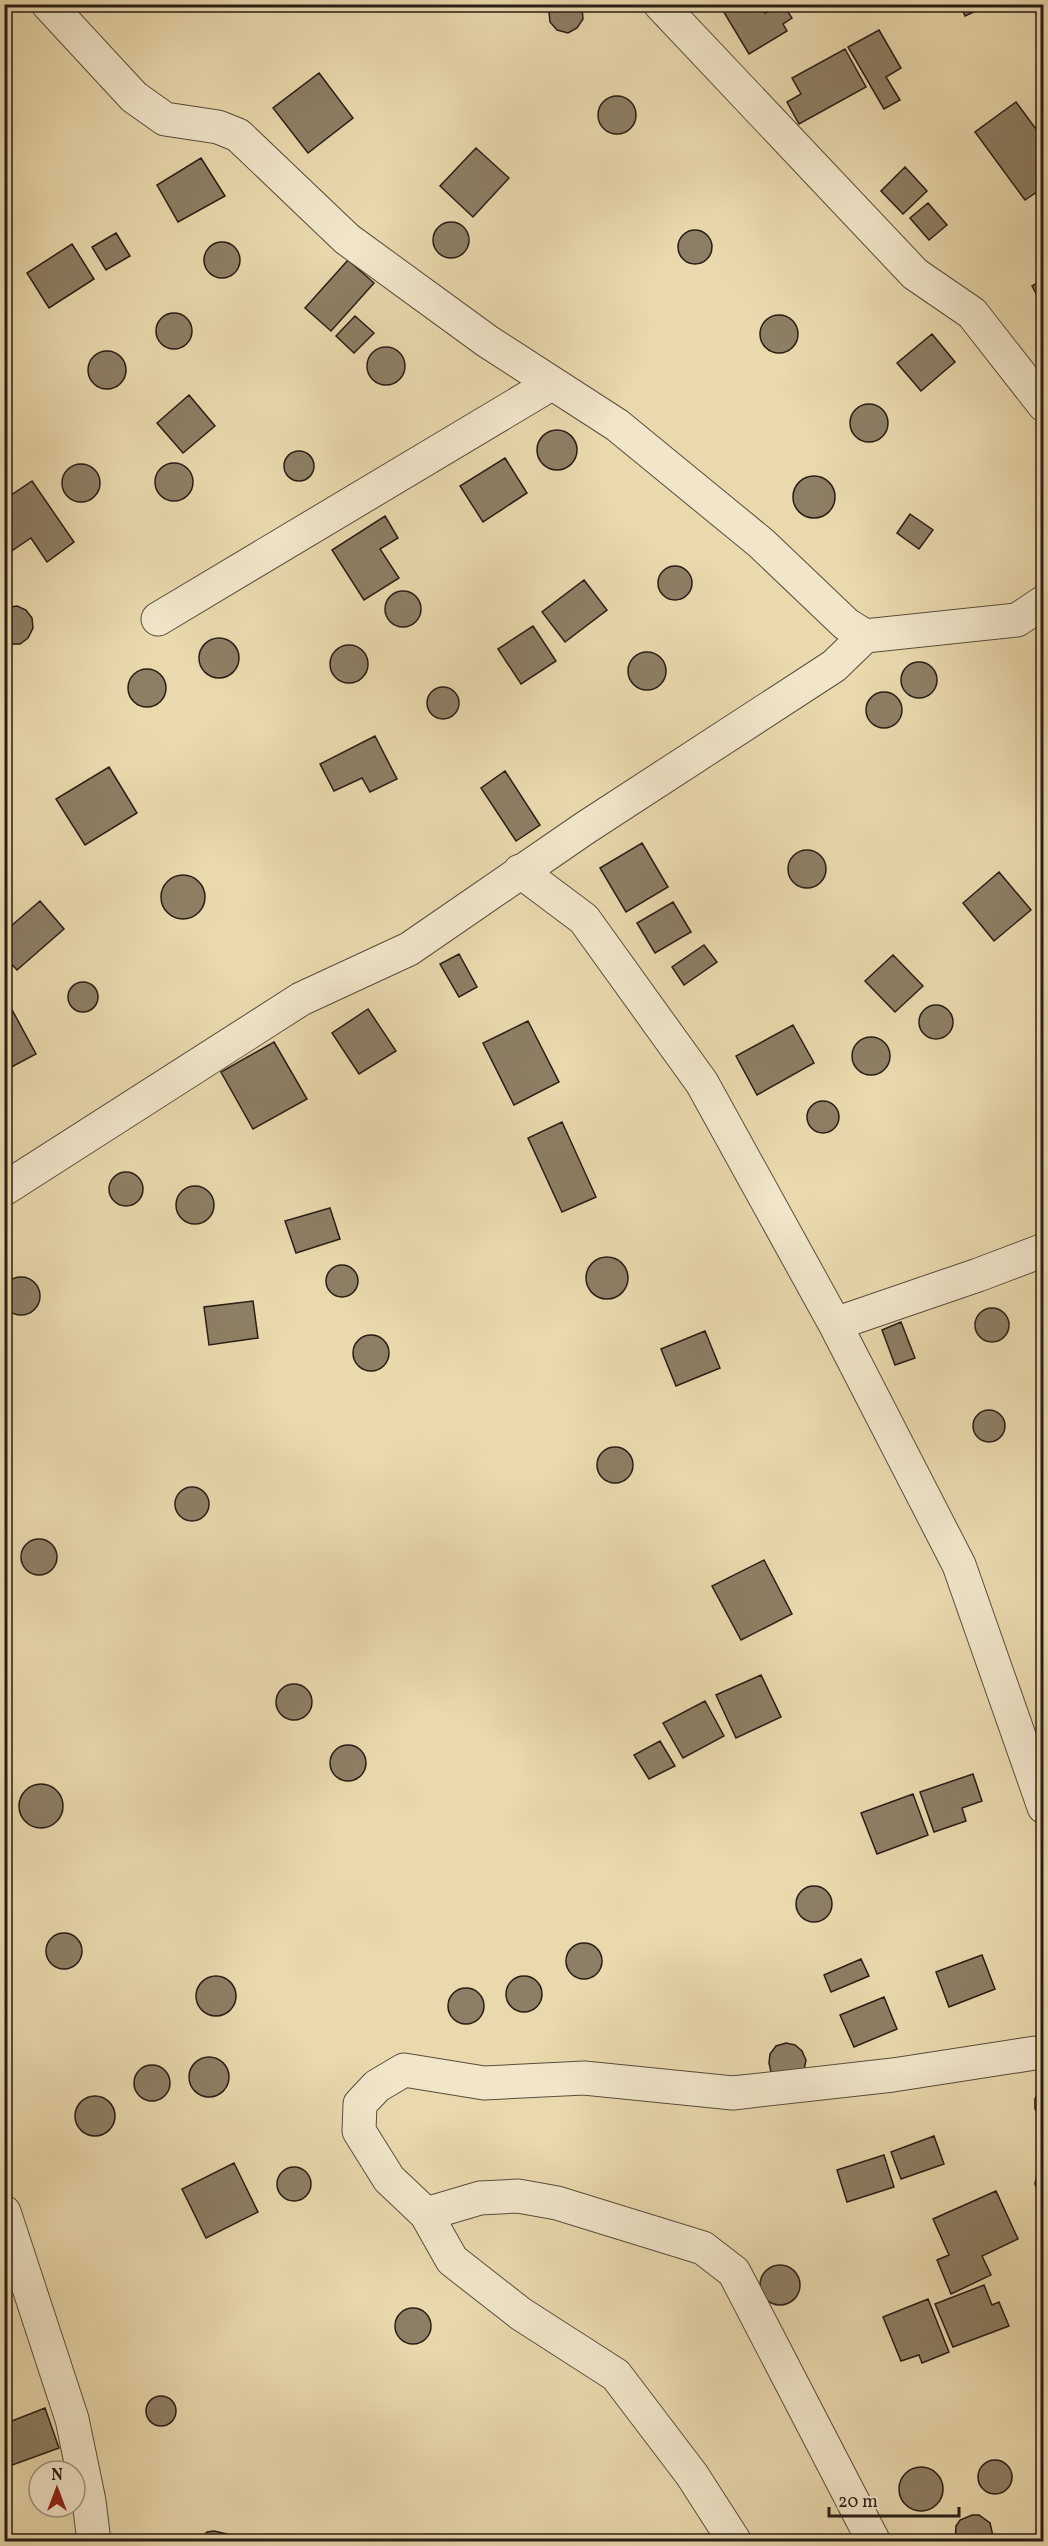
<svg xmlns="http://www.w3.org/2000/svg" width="1048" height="2546" viewBox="0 0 1048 2546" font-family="Vollkorn,serif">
	<rect width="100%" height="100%" fill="#e9d9ad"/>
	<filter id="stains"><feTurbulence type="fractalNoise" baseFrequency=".00333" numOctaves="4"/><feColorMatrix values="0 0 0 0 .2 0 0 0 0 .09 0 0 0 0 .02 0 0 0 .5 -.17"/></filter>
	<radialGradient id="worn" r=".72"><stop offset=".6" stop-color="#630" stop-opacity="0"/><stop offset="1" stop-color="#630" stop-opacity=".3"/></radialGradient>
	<path fill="#8d7f65" stroke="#291d16" stroke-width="1.5" d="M553,4H579L582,8L583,19L577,28L568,33L557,30L550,22L549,12Z
		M719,4H760L765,13L783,4L792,18L783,24L787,31L749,54Z
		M960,4H991L965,16Z
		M1032,4H1044V24L1041,25Z
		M879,30L901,68L886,77L900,100L884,109L848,47Z
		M845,49L866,87L799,124L787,102L801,94L792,78Z
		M319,73L353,118L308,153L273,108Z
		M598 115a19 19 0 1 1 38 0a19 19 0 1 1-38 0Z
		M1016,102L1044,140V164L1041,166L1044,170V187L1025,200L975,132Z
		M476,148L509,178L473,217L440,186Z
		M201,158L225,196L178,222L157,185Z
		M905,167L927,191L903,214L881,191Z
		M928,203L947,225L929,240L910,218Z
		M433 240a18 18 0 1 1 36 0a18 18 0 1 1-36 0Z
		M678 247a17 17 0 1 1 34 0a17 17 0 1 1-34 0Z
		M116,233L130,256L106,270L92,247Z
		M204 260a18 18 0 1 1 36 0a18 18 0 1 1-36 0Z
		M72,244L94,279L49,308L27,273Z
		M348,260L374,283L331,331L305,308Z
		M1044,279V308L1032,286Z
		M156 331a18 18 0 1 1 36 0a18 18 0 1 1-36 0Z
		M760 334a19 19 0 1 1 38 0a19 19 0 1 1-38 0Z
		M355,316L374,333L354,353L336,336Z
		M932,334L955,362L921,391L897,363Z
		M367 366a19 19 0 1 1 38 0a19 19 0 1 1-38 0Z
		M88 370a19 19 0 1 1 38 0a19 19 0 1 1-38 0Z
		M189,395L215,426L183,453L157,423Z
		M850 423a19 19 0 1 1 38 0a19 19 0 1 1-38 0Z
		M537 450a20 20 0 1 1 40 0a20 20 0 1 1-40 0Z
		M284 466a15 15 0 1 1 30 0a15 15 0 1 1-30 0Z
		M505,458L527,493L483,522L460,486Z
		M155 482a19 19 0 1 1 38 0a19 19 0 1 1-38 0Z
		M62 483a19 19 0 1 1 38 0a19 19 0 1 1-38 0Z
		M793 497a21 21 0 1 1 42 0a21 21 0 1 1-42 0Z
		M32,481L74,542L47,562L31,538L4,556V500Z
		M910,514L933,530L919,549L897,533Z
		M385,516L398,538L380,549L399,578L364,600L332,550Z
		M658 583a17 17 0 1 1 34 0a17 17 0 1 1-34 0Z
		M584,580L607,610L565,642L542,612Z
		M385 609a18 18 0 1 1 36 0a18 18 0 1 1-36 0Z
		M17,606L26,610L32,618L33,628L28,638L20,644H10L4,642V608Z
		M533,626L556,661L521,684L498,649Z
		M199 658a20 20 0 1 1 40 0a20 20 0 1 1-40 0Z
		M330 664a19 19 0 1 1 38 0a19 19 0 1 1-38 0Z
		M628 671a19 19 0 1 1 38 0a19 19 0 1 1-38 0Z
		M901 680a18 18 0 1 1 36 0a18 18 0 1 1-36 0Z
		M128 688a19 19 0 1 1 38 0a19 19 0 1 1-38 0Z
		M427 703a16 16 0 1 1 32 0a16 16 0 1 1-32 0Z
		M866 710a18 18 0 1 1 36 0a18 18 0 1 1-36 0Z
		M375,736L397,779L370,792L362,778L334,791L320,764Z
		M109,767L137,813L85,845L56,799Z
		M505,771L540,825L516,841L481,788Z
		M642,843L668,887L626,912L600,868Z
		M788 869a19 19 0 1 1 38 0a19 19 0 1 1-38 0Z
		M999,872L1031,910L994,941L963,903Z
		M161 897a22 22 0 1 1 44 0a22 22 0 1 1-44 0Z
		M40,901L64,929L17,970L4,956V932Z
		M673,902L691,932L655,953L637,923Z
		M704,945L717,962L684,985L672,967Z
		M459,954L477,987L459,997L440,964Z
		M893,955L923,986L895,1012L865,981Z
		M68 997a15 15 0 1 1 30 0a15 15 0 1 1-30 0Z
		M4,995L36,1054L4,1071Z
		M919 1022a17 17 0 1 1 34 0a17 17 0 1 1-34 0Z
		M368,1009L396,1051L359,1074L332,1033Z
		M528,1021L559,1082L514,1105L483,1043Z
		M793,1025L814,1063L757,1095L736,1056Z
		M852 1056a19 19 0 1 1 38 0a19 19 0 1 1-38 0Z
		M274,1042L307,1099L253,1129L221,1072Z
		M807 1117a16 16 0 1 1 32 0a16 16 0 1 1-32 0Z
		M562,1122L596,1197L562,1212L528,1138Z
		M109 1189a17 17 0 1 1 34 0a17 17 0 1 1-34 0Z
		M176 1205a19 19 0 1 1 38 0a19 19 0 1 1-38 0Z
		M330,1208L340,1239L296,1253L285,1221Z
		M586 1278a21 21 0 1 1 42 0a21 21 0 1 1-42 0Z
		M326 1281a16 16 0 1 1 32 0a16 16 0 1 1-32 0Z
		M2 1296a19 19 0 1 1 38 0a19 19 0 1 1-38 0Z
		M253,1301L258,1338L209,1345L204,1307Z
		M975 1325a17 17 0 1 1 34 0a17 17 0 1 1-34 0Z
		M901,1322L915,1358L895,1365L882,1330Z
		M705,1331L720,1368L676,1386L661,1349Z
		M353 1353a18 18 0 1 1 36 0a18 18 0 1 1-36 0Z
		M973 1426a16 16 0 1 1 32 0a16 16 0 1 1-32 0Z
		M597 1465a18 18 0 1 1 36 0a18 18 0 1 1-36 0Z
		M175 1504a17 17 0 1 1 34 0a17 17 0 1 1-34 0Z
		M21 1557a18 18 0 1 1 36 0a18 18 0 1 1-36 0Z
		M764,1560L792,1614L741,1640L712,1586Z
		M761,1675L781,1717L736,1738L716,1695Z
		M276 1702a18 18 0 1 1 36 0a18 18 0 1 1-36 0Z
		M705,1701L724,1736L683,1758L663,1723Z
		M660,1741L675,1766L649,1779L634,1755Z
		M330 1763a18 18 0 1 1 36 0a18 18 0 1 1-36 0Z
		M973,1774L982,1801L962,1808L966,1821L934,1832L920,1792Z
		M19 1806a22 22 0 1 1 44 0a22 22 0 1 1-44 0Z
		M913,1794L928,1835L877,1854L861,1813Z
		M796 1904a18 18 0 1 1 36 0a18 18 0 1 1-36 0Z
		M46 1951a18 18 0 1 1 36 0a18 18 0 1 1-36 0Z
		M566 1961a18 18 0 1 1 36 0a18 18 0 1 1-36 0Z
		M982,1955L995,1989L949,2007L936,1972Z
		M861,1959L869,1976L831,1992L824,1975Z
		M506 1994a18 18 0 1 1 36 0a18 18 0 1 1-36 0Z
		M196 1996a20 20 0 1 1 40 0a20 20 0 1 1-40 0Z
		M448 2006a18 18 0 1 1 36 0a18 18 0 1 1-36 0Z
		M884,1997L897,2029L854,2047L840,2015Z
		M786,2043L795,2045L802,2051L806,2060L804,2070L779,2078L771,2072L769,2063L770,2054L776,2046Z
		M189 2077a20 20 0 1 1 40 0a20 20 0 1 1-40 0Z
		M134 2083a18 18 0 1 1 36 0a18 18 0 1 1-36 0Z
		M1044,2088V2119L1035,2109V2099L1039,2091Z
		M75 2116a20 20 0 1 1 40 0a20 20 0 1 1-40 0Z
		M934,2136L944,2164L901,2179L891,2152Z
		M884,2155L894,2187L847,2202L837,2170Z
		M234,2163L258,2212L206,2238L182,2189Z
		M277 2184a17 17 0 1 1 34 0a17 17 0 1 1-34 0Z
		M1044,2167V2199L1038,2193L1035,2184L1037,2174Z
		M996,2191L1018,2239L982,2256L991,2275L951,2294L937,2260L949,2255L933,2219Z
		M760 2285a20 20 0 1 1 40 0a20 20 0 1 1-40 0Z
		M984,2285L992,2305L999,2302L1009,2326L953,2347L935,2304Z
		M928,2299L949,2352L922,2363L919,2355L901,2361L883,2317Z
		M395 2326a18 18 0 1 1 36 0a18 18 0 1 1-36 0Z
		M146 2411a15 15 0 1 1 30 0a15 15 0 1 1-30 0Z
		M45,2408L59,2448L4,2468V2424Z
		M978 2477a17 17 0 1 1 34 0a17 17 0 1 1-34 0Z
		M899 2489a22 22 0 1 1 44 0a22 22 0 1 1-44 0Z
		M972,2515H979L990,2523L993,2536L992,2542H955L956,2526L960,2520Z
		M214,2531L227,2534L234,2542H198L207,2532Z"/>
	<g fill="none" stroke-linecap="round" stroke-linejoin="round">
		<defs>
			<path id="street" d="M48,4L134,97L165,119L218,127L238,135L347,239L487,341L617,425L761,543L846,624L865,636
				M660,4L915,274L972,313L1044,405
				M158,619L551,384
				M520,871L584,919L702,1083L835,1324L959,1565L1044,1807
				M4,1189L301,999L409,949L585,828L834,666L865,636L1017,620L1044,602
				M835,1324L978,1275L1044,1250
				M4,2212L72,2419L89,2501L94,2542
				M426,2214L480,2198L518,2196L557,2203L703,2248L734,2272L874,2542
				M735,2542L692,2475L616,2375L521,2314L452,2260L426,2214L389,2179L359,2131L360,2104L377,2086L404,2070L484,2083L584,2078L733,2093L893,2075L1035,2053"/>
		</defs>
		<use href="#street" stroke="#594c3c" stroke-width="35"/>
		<use href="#street" stroke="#f1e6ca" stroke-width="33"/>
	</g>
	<rect width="1048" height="2546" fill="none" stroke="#e9d9ad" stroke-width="24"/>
	<rect x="6" y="6" width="1036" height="2534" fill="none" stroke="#291d16" stroke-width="3"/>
	<rect x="12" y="12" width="1024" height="2522" fill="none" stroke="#291d16" stroke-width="1.5"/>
	<g transform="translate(57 2489)"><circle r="28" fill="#f1e6ca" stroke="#a19682" stroke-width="1.5"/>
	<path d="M0-4.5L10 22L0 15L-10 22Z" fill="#8f2418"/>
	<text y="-9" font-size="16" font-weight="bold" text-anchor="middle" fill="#291d16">N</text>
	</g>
	<path d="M829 2507v9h130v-9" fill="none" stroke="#291d16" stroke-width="3"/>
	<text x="838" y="2507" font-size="18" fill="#291d16" stroke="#f1e6ca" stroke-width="4.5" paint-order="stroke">20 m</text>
	<rect width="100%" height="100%" filter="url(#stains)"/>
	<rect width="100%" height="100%" fill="url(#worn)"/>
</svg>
